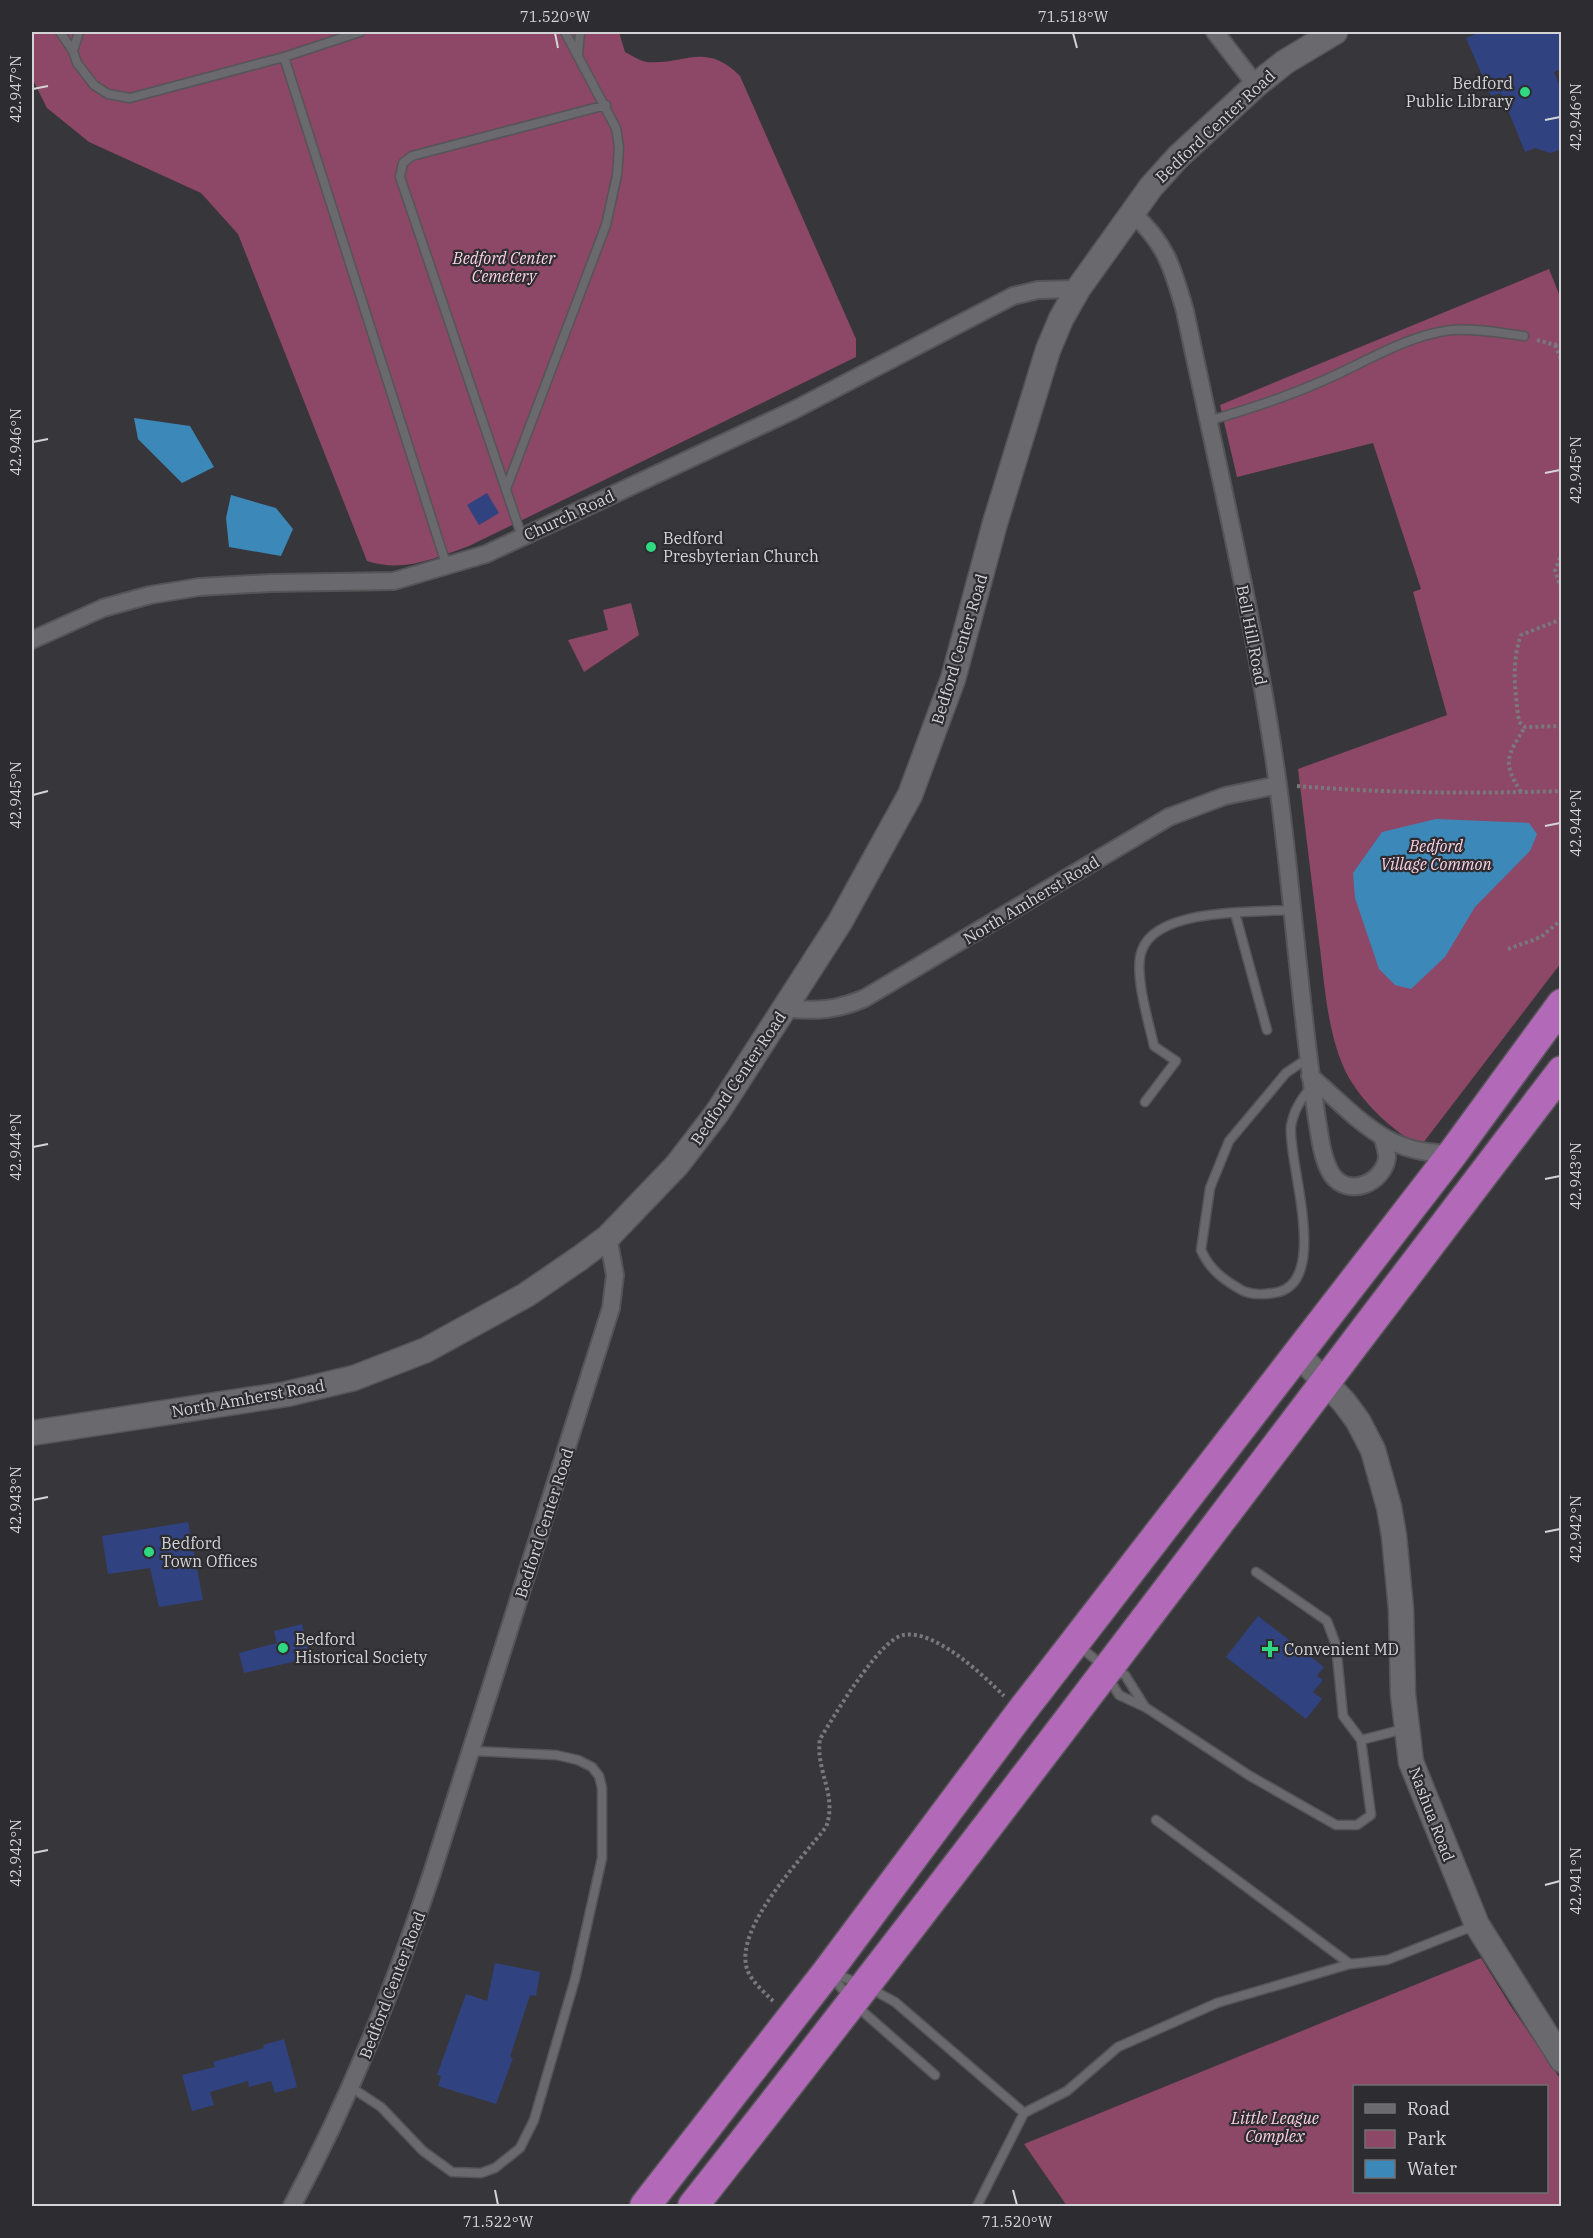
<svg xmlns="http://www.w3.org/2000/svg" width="1593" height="2238" viewBox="0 0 1593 2238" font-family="'IBM Plex Serif',serif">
	<rect width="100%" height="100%" fill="#37363a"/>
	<path fill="#8d4767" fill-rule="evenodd" d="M32,32H619L625,52C631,55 640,61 647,62C686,65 705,41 740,76L856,339V357L469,546C436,558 403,573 367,561L238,234L201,193L89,142L47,108L32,78Z
		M1549,269L1561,299V963L1420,1147C1392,1129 1366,1107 1349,1078C1327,1038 1325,985 1319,941C1312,884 1305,826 1298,769L1447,715L1413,592L1421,589L1373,443L1237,477L1220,405Z
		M631,603L639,635L584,672L568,640L608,630L603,610Z
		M1481,1958L1510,2005L1561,2080V2206H1067L1024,2144ZM1354,2086H1546V2192H1354Z"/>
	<path fill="#3c88b8" d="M134,418L190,426L214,467L182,483L138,439Z
		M231,495L276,508L293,529L281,556L229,547L226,518Z
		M1436,819L1529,823L1537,834L1530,851L1475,907L1445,957L1411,989L1395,985L1379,969L1355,898L1353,873L1382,832Z"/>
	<path fill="#304380" d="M1480,32H1562V69L1554,72L1562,92V149L1550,153L1535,148L1525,152L1501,93L1491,96L1466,38Z
		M487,493L499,513L479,525L467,505Z
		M188,1522L203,1600L159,1607L150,1568L108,1574L102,1536Z
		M1258,1616L1324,1667L1317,1676L1323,1680L1313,1692L1322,1699L1306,1719L1226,1657Z
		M302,1624L310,1658L244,1673L239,1653L277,1643L274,1631Z
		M495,1963L540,1972L536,1996L530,1995L510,2057L513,2058L496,2104L438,2086L441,2076L437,2075L466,1994L487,2001Z
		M284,2039L297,2087L275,2093L271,2081L249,2087L248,2081L210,2092L214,2105L192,2111L182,2075L215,2067L213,2062L264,2048L263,2045Z"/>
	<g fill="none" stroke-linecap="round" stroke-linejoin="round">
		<defs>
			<path id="lane" d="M60,32L73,51
				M79,32L73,51L77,63L94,85L108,94L130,98L284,57L360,32
				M578,55L580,32
				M284,57L447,567
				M1208,421C1246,410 1284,398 1320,382C1363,364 1404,336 1451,330C1475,328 1500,333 1524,336
				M506,489L606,225L617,175L619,147L616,128L565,32
				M522,537L400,177L403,163L412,156L606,105
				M1235,913L1267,1030
				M1308,1058L1286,1073L1229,1141L1210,1188L1201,1250C1209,1268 1221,1278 1238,1288C1248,1295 1261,1295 1273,1293C1333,1287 1287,1160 1291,1126C1294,1109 1302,1098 1312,1086
				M1145,1102L1176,1061L1154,1046C1149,1023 1133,972 1142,950C1157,908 1254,912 1291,910
				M1079,1646L1107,1669L1125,1675L1145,1707L1250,1776L1336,1825H1357L1371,1815L1361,1740L1343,1716L1336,1645L1327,1621L1256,1572
				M1109,1679L1119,1695L1145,1707
				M1361,1740L1404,1729
				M1156,1820L1350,1964L1387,1960L1476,1925
				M833,1973L866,1986L895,2002L1024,2113
				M832,1976L853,2003L935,2075
				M352,2088L381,2107L423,2151L452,2172L481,2173L495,2168L520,2148L534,2120L575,1979L602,1858V1788L599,1776L592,1767L578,1760L556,1755L472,1751
				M977,2206L1024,2113L1067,2091L1118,2047L1217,2003L1350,1964"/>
			<path id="street" d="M1215,32L1256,85
				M1132,213C1166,243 1173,269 1185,311C1218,469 1256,626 1278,785C1293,896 1300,1008 1317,1119C1320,1137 1322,1159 1332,1175C1349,1198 1383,1183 1387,1158C1387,1152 1385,1145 1383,1139
				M32,640L103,608L150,595L199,587L271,583L394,581L486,554L794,410L1013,296L1038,290L1078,289
				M785,1008C815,1012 838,1010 865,998L1169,817L1225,796L1278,785
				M1310,1076C1358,1117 1385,1156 1453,1153
				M292,2206C350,2098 393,1990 432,1873L611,1308L615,1275L608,1237"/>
			<path id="secondary" d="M1297,1353L1344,1402L1358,1421L1373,1450L1389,1507L1394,1536L1401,1609L1403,1694L1411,1762L1477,1925L1562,2060
				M32,1433L287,1394L354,1378L426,1350L526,1295L580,1258L608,1237L677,1165L717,1113L840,922L910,795L953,679L995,523L1048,350L1061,319L1078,289L1151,187L1178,157L1256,85L1285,62L1335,32"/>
			<path id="highway" d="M645,2206L828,1971L1021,1712L1453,1153L1562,1004
				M693,2206C988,1832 1272,1450 1562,1071"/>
		</defs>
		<use href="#lane" stroke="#555557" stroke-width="11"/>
		<use href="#street" stroke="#555557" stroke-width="20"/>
		<use href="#secondary" stroke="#555557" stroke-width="27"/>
		<use href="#highway" stroke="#555557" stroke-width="33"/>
		<path stroke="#79787b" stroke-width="4" stroke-dasharray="3 3" stroke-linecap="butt" d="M1537,340L1555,345L1562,341
			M1555,345L1562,362
			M1562,552L1555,571L1562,591
			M1562,619L1521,635C1511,664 1515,691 1519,722L1525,727L1562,726
			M1297,786C1385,793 1473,794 1562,791
			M1521,792C1502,762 1507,756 1525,727
			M1508,949L1541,937L1562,919
			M773,2001C764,1992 751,1981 747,1969C734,1927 802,1859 826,1827C838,1796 815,1770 820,1739C834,1716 879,1640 903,1635C935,1629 983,1675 1004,1696"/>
		<use href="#lane" stroke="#6a696d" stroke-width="8"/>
		<use href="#street" stroke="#6a696d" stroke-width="16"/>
		<use href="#secondary" stroke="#6a696d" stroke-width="24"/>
		<use href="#highway" stroke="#b269b7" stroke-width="30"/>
	</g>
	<path fill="none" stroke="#d4d4d6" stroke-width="2" d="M555,33L558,48M1073,33L1077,48M33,89L48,86M1545,120L1560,117M33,442L48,439M1545,473L1560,470M33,795L48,791M1545,826L1560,823M33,1147L48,1144M1545,1179L1560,1176M33,1500L48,1497M1545,1532L1560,1529M33,1853L48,1850M1545,1885L1560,1881M495,2190L498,2205M1013,2190L1017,2205"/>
	<g fill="#31d882" stroke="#2d2c30" stroke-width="2">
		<circle cx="1525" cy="92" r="6"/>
		<circle cx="651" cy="547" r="6"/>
		<circle cx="149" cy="1552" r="6"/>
		<circle cx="283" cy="1648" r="6"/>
		<path d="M1267 1640h6v6h6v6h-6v6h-6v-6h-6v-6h6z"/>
	</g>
	<g text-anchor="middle" stroke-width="4.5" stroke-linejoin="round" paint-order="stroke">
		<g font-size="16" fill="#d4d4d6" stroke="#2d2c30" text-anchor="start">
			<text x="1513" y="89" text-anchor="end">Bedford<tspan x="1513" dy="18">Public Library</tspan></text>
			<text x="663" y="544">Bedford<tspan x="663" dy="18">Presbyterian Church</tspan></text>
			<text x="161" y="1549">Bedford<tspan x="161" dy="18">Town Offices</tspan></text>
			<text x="295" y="1645">Bedford<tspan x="295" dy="18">Historical Society</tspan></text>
			<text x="1284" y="1655">Convenient MD</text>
		</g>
		<g font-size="16" fill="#d4d4d6" stroke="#2d2c30">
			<text transform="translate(1215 126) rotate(-43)" y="6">Bedford Center Road</text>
			<text transform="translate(569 515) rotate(-25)" y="6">Church Road</text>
			<text transform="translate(1252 635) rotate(79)" y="6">Bell Hill Road</text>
			<text transform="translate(959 649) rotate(-73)" y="6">Bedford Center Road</text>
			<text transform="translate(1031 900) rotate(-31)" y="6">North Amherst Road</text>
			<text transform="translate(738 1078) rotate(-56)" y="6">Bedford Center Road</text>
			<text transform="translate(248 1398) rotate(-10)" y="6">North Amherst Road</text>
			<text transform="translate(544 1523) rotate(-72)" y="6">Bedford Center Road</text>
			<text transform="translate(1432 1814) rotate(69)" y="6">Nashua Road</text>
			<text transform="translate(392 1985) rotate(-69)" y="6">Bedford Center Road</text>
		</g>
		<g font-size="16" font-style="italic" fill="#fdd1e2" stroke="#2d2c30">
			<text x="504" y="264">Bedford Center<tspan x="504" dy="18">Cemetery</tspan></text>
			<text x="1436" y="852">Bedford<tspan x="1436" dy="18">Village Common</tspan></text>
			<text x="1275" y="2124">Little League<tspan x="1275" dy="18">Complex</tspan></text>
		</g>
	</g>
	<rect width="1593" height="2238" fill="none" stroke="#2d2c30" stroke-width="66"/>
	<rect x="1353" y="2085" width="195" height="108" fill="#2d2c30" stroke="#706f72" stroke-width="1.5"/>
	<rect x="1365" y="2104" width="30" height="9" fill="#6a696d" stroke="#706f72" stroke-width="1.5"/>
	<text x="1407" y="2115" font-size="18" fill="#d4d4d6">Road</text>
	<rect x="1365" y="2130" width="30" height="18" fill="#8d4767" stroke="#706f72" stroke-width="1.5"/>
	<text x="1407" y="2145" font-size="18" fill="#d4d4d6">Park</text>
	<rect x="1365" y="2160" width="30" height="18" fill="#3c88b8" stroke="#706f72" stroke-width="1.5"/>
	<text x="1407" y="2175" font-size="18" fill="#d4d4d6">Water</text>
	<rect x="33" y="33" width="1527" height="2172" fill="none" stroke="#d4d4d6" stroke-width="2"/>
	<g font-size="15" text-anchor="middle" fill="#d4d4d6">
		<text x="555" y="22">71.520°W</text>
		<text x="1073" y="22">71.518°W</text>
		<text transform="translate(16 89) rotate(-90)" y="5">42.947°N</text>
		<text transform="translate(1576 117) rotate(-90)" y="5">42.946°N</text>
		<text transform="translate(16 442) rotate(-90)" y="5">42.946°N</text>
		<text transform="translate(1576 470) rotate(-90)" y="5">42.945°N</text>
		<text transform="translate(16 795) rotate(-90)" y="5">42.945°N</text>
		<text transform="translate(1576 823) rotate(-90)" y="5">42.944°N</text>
		<text transform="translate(16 1147) rotate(-90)" y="5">42.944°N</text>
		<text transform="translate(1576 1176) rotate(-90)" y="5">42.943°N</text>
		<text transform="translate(16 1500) rotate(-90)" y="5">42.943°N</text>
		<text transform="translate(1576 1529) rotate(-90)" y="5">42.942°N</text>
		<text transform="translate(16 1853) rotate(-90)" y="5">42.942°N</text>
		<text transform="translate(1576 1881) rotate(-90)" y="5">42.941°N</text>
		<text x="498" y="2227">71.522°W</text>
		<text x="1017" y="2227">71.520°W</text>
	</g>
</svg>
